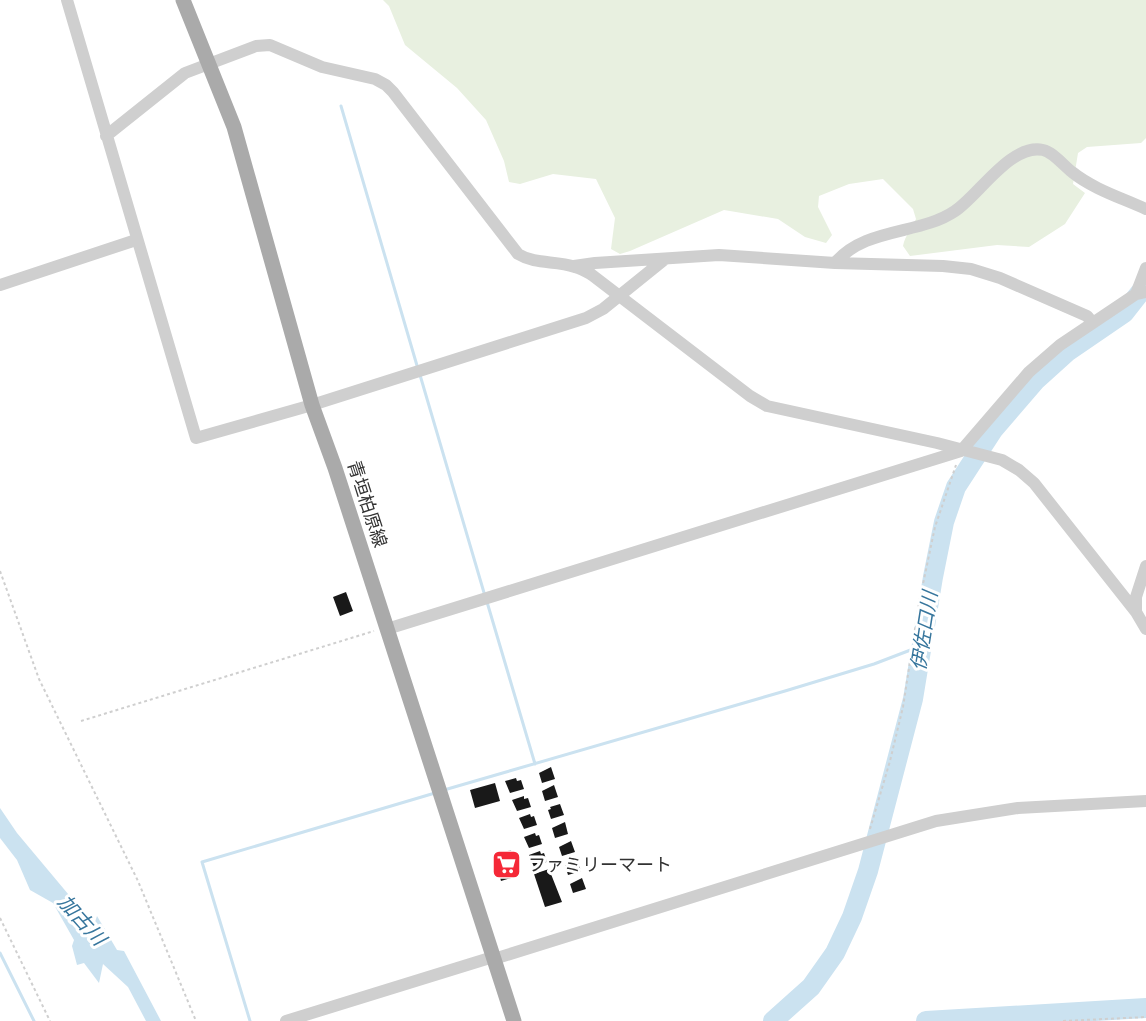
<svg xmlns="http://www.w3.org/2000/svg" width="1146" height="1021" viewBox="0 0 1146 1021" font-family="'Exo 2','Noto Sans JP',sans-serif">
	<rect width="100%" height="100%" fill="#fff"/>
	<path fill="#e8f0e0" d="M383,0H1146V138L1141,143L1087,147L1078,153L1073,184L1085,193L1065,224L1029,247L997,245L910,256L903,246C905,235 912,229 916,219L913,209L883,179L849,184L819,196L818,207L832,235L826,243L805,237L778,219L724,210L630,251L620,254L611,249L615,218L596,179L553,174L520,184L509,182L504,161L486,120L457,88L405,45L389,6Z"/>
	<path fill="#cbe2f0" d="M0,808L17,833L94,925L97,916L117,950L124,951L161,1021H146L128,987L103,964L99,983L84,963L77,965L72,946L74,940L53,903L30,890L17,860L0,838Z"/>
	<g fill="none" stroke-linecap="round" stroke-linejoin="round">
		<path stroke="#cbe2f0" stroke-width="3" d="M341,106L418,369
			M420,375L485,596
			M487,602L535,764
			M444,790L785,691L874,664L921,646
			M0,953L34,1021
			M250,1021L202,862L435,793"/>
		<path stroke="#cbe2f0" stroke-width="20" d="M773,1021L811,987L835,953L852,917L868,871L913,699L933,577L944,522L956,487L993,430L1036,380L1067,352L1124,313L1146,285
			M926,1021L1146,1008"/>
	</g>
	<path fill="#191919" d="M346,592L353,611L340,616L333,597Z
		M551,767L555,779L542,783L539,773Z
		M516,778L517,781L521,780L524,789L510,793L505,781Z
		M495,783L500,801L475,808L470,790Z
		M554,785L558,797L545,801L542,791Z
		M524,796V799L528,798L531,807L517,811L512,800Z
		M560,804L564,815L551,819L548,810L551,809L550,807Z
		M530,814L531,817L534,816L537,825L524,829L519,818Z
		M565,822L568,834L555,838L552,828Z
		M535,833L536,836L539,835L542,844L529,848L524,837Z
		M571,841L575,852L562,856L559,847Z
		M511,850L518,876L501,881L494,855Z
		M540,851L541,854L544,853L547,862L534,867L529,855Z
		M577,859L581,871L568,875L565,865L568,864L567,862Z
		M549,869L562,902L545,907L534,874Z
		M582,878L586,889L573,893L570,884Z"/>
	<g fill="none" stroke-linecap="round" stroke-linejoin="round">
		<path stroke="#cfcfcf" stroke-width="2" stroke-dasharray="3 3" stroke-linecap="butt" d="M0,571L39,679L138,881L196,1021
			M81,721L374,631
			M870,829L890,761L903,707L919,603L935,527L956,465
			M0,918L50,1021
			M1063,1021L1146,1017"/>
		<path stroke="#cfcfcf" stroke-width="12" d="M67,0L196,438L312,405L586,318L603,309L665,259
			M106,136L185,73L256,46L270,45L322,67L375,79L386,85L393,92L518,254C536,265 555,260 575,267C581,268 587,272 592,275L750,396L767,406L937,443L1002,460L1019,470L1034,483L1136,612L1146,629
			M835,263C865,227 920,235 955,211C979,195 1011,143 1043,150C1053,152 1064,166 1072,172C1093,189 1122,198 1146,209
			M574,266L595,263L719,255L835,263L943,266L971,269L1000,278L1087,316L1093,323
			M0,285L136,240
			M1136,294L1146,268
			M1136,612V597L1146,566
			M387,629L961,451L1029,372L1060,345L1136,294L1146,292
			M494,959L936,821L1018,808L1146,801
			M286,1021L493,957"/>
		<path stroke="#aaa" stroke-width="15" d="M183,0L234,127L312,405L335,468L514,1021"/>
	</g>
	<defs>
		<symbol id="supermarket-square" viewBox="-11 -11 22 22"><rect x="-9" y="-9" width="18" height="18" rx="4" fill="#f52837" stroke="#fff"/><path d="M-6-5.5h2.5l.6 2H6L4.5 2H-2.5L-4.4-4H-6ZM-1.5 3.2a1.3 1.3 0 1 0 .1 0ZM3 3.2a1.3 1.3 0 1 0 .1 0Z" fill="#fff"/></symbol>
	</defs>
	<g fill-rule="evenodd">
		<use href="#supermarket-square" x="490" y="848" width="33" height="33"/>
	</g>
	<g text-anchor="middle" stroke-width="6" stroke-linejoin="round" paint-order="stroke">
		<g font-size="18" fill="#323232" stroke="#fff">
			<text transform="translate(367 504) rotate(72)" y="6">青垣柏原線</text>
		</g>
		<g font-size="18" fill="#323232" stroke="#fff" text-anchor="start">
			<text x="528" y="871">ファミリーマート</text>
		</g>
		<g font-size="20" font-style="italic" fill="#37769d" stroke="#fff">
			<text transform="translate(924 631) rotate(-81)" y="7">伊佐口川</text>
			<text transform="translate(82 920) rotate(48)" y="7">加古川</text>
		</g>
	</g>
</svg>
